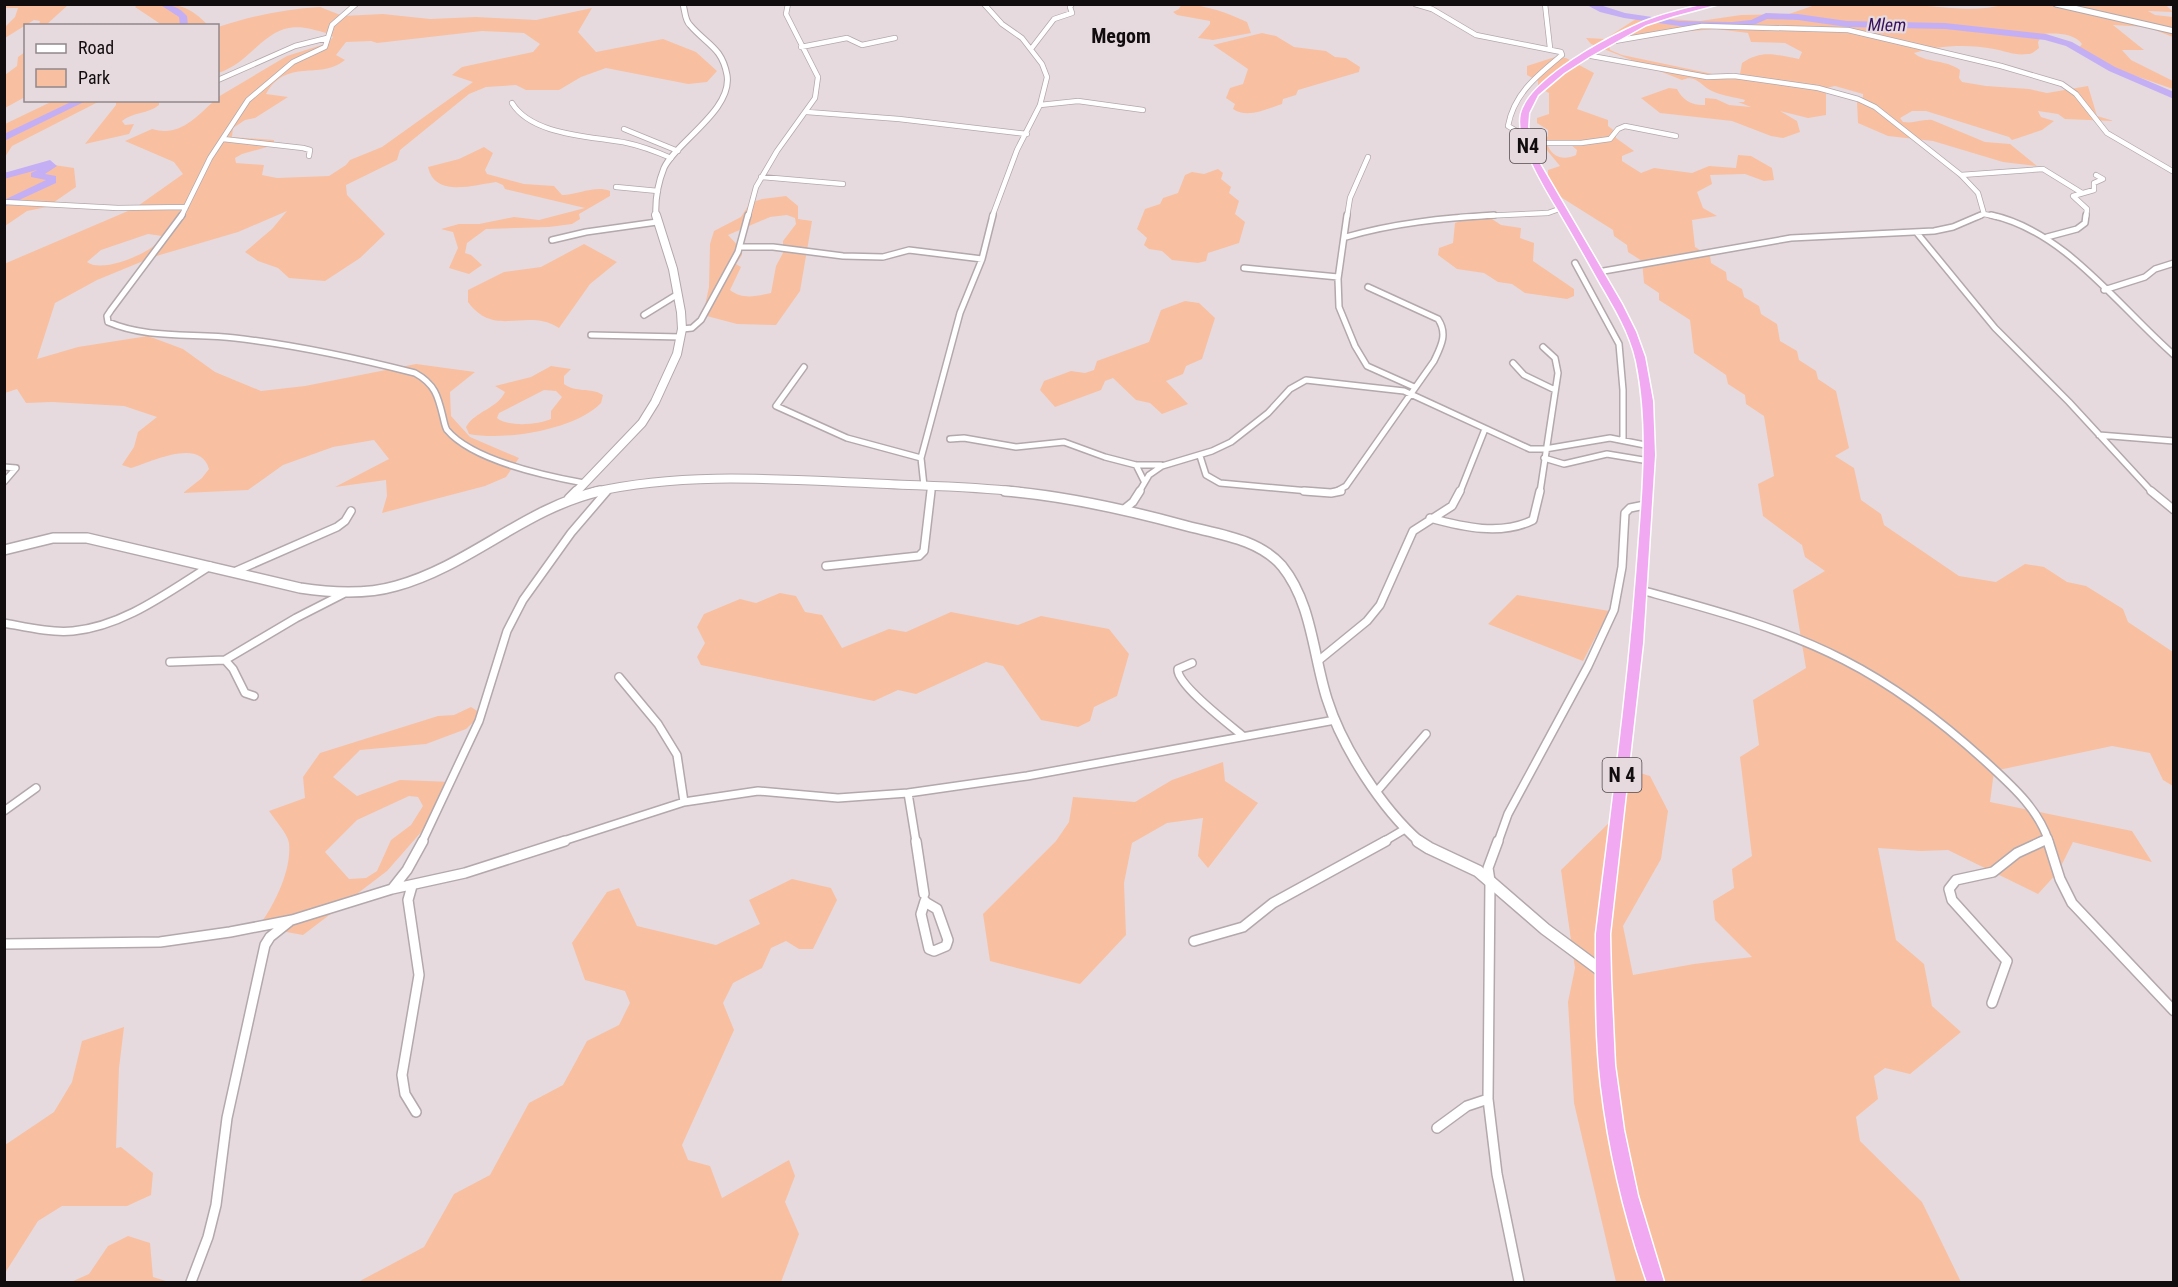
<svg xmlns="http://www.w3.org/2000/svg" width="2178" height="1287" viewBox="0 0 2178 1287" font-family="'Roboto Condensed',sans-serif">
	<rect width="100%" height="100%" fill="#e6dade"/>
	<path fill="#f8c0a0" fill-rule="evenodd" d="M5,4H68V5L46,25H39L40,21L34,20L5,38V27L15,17L18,8H5Z
		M1818,4C1844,4 1871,4 1898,4C1933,5 1972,14 2006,4L2166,5L2173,12L2148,11L2155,15L2173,17V37L2147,27L2113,25L2144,50H2122L2131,60L2173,81V89L2107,66L2080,53L2076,51L2082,44C2074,33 2055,33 2043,34L2038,42L2039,48C2035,51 2033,54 2027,54C2016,56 2005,51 1994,49C1969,44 1938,45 1914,53C1925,63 1945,59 1960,70L1959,78L1962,82L1986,86L2029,89L2047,93L2088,86L2097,116L2114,121L2065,119L2058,114L2038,111L2041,117L2054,121L2042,130L2012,140L2009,137L1926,111H1912L1900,118L1903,122C1914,124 1921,119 1932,120L1985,142L2010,144L2037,166L2003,162L1933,141L1888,136L1858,123L1857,102L1863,97V94L1835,86L1826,88V115L1808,118L1780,111L1797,121L1800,132L1783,138L1771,136L1732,121L1660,113L1641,98L1669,88L1677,89C1682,100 1693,106 1705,105V98L1716,99L1729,105L1751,107L1738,102H1744L1745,100C1735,97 1722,96 1712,91C1700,86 1697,74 1682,80L1591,44L1586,38L1605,39L1639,17L1700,21L1741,15L1789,14ZM1716,29L1748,33L1751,42L1785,43L1802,52L1799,59C1775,55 1763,49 1742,63L1740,74L1727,77L1622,55L1610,50L1609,46L1613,43L1680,32Z
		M137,5C170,4 184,0 208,25H162L135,7Z
		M1181,5C1204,4 1226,12 1247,22L1251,33L1213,40L1198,38L1210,24V21L1177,15L1173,12L1179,9Z
		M320,7L343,16L383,14L430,19L476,17L536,20L592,8L578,32L596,52L663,39L696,52L717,71L707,82L688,84L606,68L581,77L559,90H526L516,85L486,87L469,94L400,150L397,160L346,185L347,195L385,234L360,258L325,281L289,278L278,268L258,261L245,252L272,229L287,211L238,232L153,257L97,280L55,303L37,359L78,347L148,336L183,349L215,372L261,391L305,386L416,364L475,372L450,392L451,416L470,437L519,458L506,477L485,486L382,513L387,496L386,480L335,487L389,459L374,440L333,447L283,465L248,490L183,493L202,478L209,469C200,437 152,462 131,468L122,465L134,447L138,432L157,417L124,406L52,402L26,403L17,389L5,393L4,264L135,208L183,174L174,162L125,141L152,129C180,137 195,118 214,101L218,100V97L287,56L328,43L333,37C327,32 318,31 311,29C266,18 255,62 218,73V27C252,16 285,9 320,7ZM482,31L524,33L540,44L533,52L462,67L452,75L473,82L382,147L350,160L346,165L329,176L277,178L262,175L264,165L236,163L235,158L242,154L274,145V140L232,137L233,128L245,120L255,118L288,97L266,94C287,57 319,81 345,60L336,55L346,42L371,41L377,43ZM148,234L162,236V238C152,253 102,274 87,262L101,250Z
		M1262,33L1276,36L1294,47L1326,51L1335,57L1346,58L1360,67L1359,72L1298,90L1296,95L1283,99L1282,104C1267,109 1247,119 1233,109L1235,104L1226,98L1230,88L1243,84L1248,69L1213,45Z
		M25,52V97L5,108V75L17,66L18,57Z
		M1555,57L1566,58L1594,73L1577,109L1608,120V126L1616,132V138L1634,151L1622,156V161L1641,173L1654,168L1692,173L1709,166L1736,168L1738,155L1751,156L1772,168L1774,180L1764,181L1745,174L1710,175L1712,184L1697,192L1703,208L1717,216L1692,220L1695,247L1710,256L1711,263L1726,272L1727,280L1742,289L1744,297L1759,306L1761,314L1777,324L1780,341L1797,351L1799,360L1816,371L1818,379L1836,391L1849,448L1835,456L1854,468L1861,500L1881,514L1884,525L1959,576L1996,582L2025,564L2044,567L2067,582L2086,586L2123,609L2128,622L2173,652V786L2163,780L2150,753L2112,746L1994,771L1990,802L2132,831L2152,862L2073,842L2058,872L2038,894L1948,850L1921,851L1878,848L1896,940L1924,964L1932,1006L1961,1032L1910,1074L1885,1068L1874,1076L1878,1099L1856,1117L1860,1141L1922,1202L1961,1282H1616L1574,1103L1568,1002L1575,968L1561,870L1617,815L1623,768L1650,776L1668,811L1661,859L1623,926L1633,975L1694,964L1752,957L1715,920L1713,901L1734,888L1732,869L1752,856L1740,757L1759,745L1753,700L1806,668L1793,590L1825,571L1805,557L1802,545L1763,516L1758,484L1774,476L1764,416L1746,404L1745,395L1728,384L1726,375L1694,353L1690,320L1659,300V293L1644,283L1642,261L1628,252L1627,245L1614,236L1613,230L1548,189V170L1560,166L1541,143L1548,136V130L1537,123V118L1549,114V93L1538,87V81L1527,75V66ZM1550,141L1570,144L1577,150L1576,155C1563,161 1551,157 1547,143Z
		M55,100L100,101L12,146L5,157V124Z
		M116,101H159V105C148,114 133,112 122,121L125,125L134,124L129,134L85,144L116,105Z
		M484,147L493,153L485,170L487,174L524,184L554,186L562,195C578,195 595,185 610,191V196L579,214L580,219L572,224L549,227L486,229L467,243L465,253L471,255L482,265L469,274L449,268L458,248L453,232L441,229L459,224H479L514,217L539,220L585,208L505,189L503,185L496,182C473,185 435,198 428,167L459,159Z
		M54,165L74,168L76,187L47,207L27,211L5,226L4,173Z
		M1218,169L1223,173L1221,179L1231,187L1229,193L1239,201L1235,214L1245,222L1239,243L1208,253L1206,261L1198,263L1172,260L1162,251L1149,249L1144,245L1147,238L1137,229L1145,209L1160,204L1163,198L1178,193L1185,175L1192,172L1204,174Z
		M786,196L798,206V219L812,221L800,291L776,325L737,324L703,315L709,287L710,244L714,231L741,217L750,203L762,199ZM787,215L795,218L796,224L783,241V253L776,266L771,293C756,296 743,300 730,290L741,267L736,264L742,255V250L728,235L770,217Z
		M1476,215L1489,217L1501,225L1521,228L1520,238L1534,243L1533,261L1574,289V296L1567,299L1525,293L1512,284L1498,282L1484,273L1457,269L1438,255L1439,248L1453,243L1455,223Z
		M584,244L617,262L590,284L559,328C526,307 495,339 468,302V290L504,272L541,267Z
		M1185,301L1199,303L1215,318L1202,359L1186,366L1183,374L1166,381L1188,404L1162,414L1150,403L1136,400L1113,378L1105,381L1101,390L1055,407L1040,390L1044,381L1071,371L1085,373L1094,370L1097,361L1149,342L1161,310Z
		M551,366L571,369L564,376V384C576,393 591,387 603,395L601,403C575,430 504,441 469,434L466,427C475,411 497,409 505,392L495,386L531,377ZM544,390L556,391L562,397L551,411V419C538,425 507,427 497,418L499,413Z
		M780,593L796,596L805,612L822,615L842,648L889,629L906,632L951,612L1018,625L1041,616L1109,629L1129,654L1117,696L1094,707L1090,721L1078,727L1041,720L1003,666L986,662L916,694L898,690L874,701L701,665L697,657L705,643L697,627L704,614L740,599L756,603Z
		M1517,595L1609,611L1583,661L1488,624Z
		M471,707L482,714L466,729L426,744L360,750L333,777L357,796L400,780L452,782L437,814L387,871L303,935L258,927C274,906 292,870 289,843C287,833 275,820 269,811L305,798L303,777L320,753L438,716L454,715ZM409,796L418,797L423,806L411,825L391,840L377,871L366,878L349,879L325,852L357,820Z
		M1223,762L1225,781L1258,803L1208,868L1198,856L1203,818L1167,823L1132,843L1124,883L1126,935L1080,984L990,961L983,914L1056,841L1069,822L1073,797L1135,802L1172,780Z
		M792,879L831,888L837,900L813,949H799L786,941L771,948L762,968L733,983L723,1003L734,1030L682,1145L688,1160L710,1166L722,1198L789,1160L795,1176L785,1202L799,1234L781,1282H358L424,1247L454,1194L490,1175L529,1103L563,1085L587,1041L619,1025L630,1003L625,991L585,980L572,943L607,892L619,888L637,926L716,945L760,924L749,900Z
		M124,1027L119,1068L116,1148L121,1147L153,1173L151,1195L127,1206H62L38,1221L5,1273V1145L54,1112L72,1082L82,1041Z
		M128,1236L150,1243L153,1277L169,1282H71L89,1274L108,1246Z"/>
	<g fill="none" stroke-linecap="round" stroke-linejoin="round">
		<path fill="#c4aff4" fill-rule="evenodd" d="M159,4C171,4 179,7 187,16L188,26H180L179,17Z
			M1585,4H1597L1625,13L1679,21L1732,22L1751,20L1766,13L1798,14L1847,21L1945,23L2046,34L2072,42L2115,67L2174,92V99L2109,71L2066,46L2045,40L1945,29L1847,27L1798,20L1767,19L1756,24L1732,28L1679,26L1624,18L1600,12Z
			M75,100H88L4,141V134Z
			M50,160L57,166L45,174L56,176V183L4,207V200L46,180L31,177V173L37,170L4,179V173Z"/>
		<defs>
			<path id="street-far3" d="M984,4L1002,24L1022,38L1042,64L1047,77L1040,105L1017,150L992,217
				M1415,4L1432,9L1476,35L1561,52L1562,55C1538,75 1514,93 1508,126L1525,136
				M1545,4L1550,48
				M1609,42L1702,26L1848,30L2001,66L2062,84L2076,94L2107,133L2174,172
				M801,47L847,38L862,45L895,38
				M1031,49L1054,19L1072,13L1070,7L1072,4
				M1586,55L1707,77L1734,76L1818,88L1858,99L1875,107L1961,175L1978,193L1984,214L1977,217
				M218,80L295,46L327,38
				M512,103C532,136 592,136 627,143C642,146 657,152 671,158
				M1040,105L1078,101L1143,110
				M807,112L899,119L1027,134
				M624,129L678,151
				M223,139L303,148L310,150L309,156
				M1527,143H1581L1610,139L1618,129L1625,126L1676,136
				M1961,175L2043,169L2082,193
				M761,177L843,184
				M616,187L658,191
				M4,202L118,208L186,207
				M1984,214L1998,217
				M181,217L210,158L248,100L293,62L325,47L332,25L356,4
				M748,217L756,187L777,151L815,98L818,77L786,14L788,4
				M1347,217L1350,198L1368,157
				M1460,217L1548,213L1562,208
				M2086,217L2087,209L2073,196L2094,190V183L2103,179L2096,175"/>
			<path id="street-far2" d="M182,215L111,310L107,316L108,322C147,339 193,333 235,338C296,345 356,358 415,373C435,384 438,396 443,417C444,421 445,427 447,430C473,461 546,476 584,483
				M1347,215L1338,279L1339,307L1355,346L1367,366L1414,387
				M1991,215C2065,231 2118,306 2174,355
				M1917,233L1995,328L2069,402L2152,492
				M1346,237C1394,223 1444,218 1494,215
				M2047,237L2077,229L2085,223L2086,215
				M552,240L586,232L657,222
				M740,247H773L843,256L883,257L909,250L982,259
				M1575,263L1619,344L1623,390V440
				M1244,268L1338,277
				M1598,272L1791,238L1934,231L1953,227L1981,215
				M2104,290L2145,277L2155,269L2174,263
				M644,315L678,294
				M682,329L692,328L701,320L738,252L748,215
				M591,335L681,337
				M1513,363L1524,375L1555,390
				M804,367L776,406L847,438L921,458
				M2099,435L2174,441
				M950,439L964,438L1016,447L1064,442L1105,457L1136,465H1161
				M1200,456L1206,475L1220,483L1320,492
				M1544,458L1564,464L1607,454L1649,461
				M1136,465L1144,481
				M4,467L16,468L4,482
				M924,486L921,458L960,313L982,259L993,215
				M605,492L608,489
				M931,492L932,486
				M1139,492L1149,475L1162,466L1212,451L1231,442L1268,413L1290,389L1306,380L1404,391L1530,449H1545L1610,438L1650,446
				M1335,492L1346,486L1434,361C1441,346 1448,334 1438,319L1368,287
				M1460,492L1485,429
				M1540,492L1558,373L1555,358L1543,347"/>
			<path id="street-far1" d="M1304,491L1331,493L1341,491
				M2151,491L2174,510
				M1123,510L1133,502L1140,491
				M1430,518C1463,527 1501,536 1533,520L1540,491
				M826,566L919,556L924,551L931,491
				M234,572L337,527L345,521L351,511
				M1641,590C1710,609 1780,627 1844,660C1895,686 1942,722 1985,761C2011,785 2038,808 2049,842
				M4,623C26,627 50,633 73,631C124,626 168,592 210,566
				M225,660L296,618L343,594
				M1318,661L1367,621L1380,605L1413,531L1452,506L1460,491
				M170,662L225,660L233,669L245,693L254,696
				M1192,663L1178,669C1176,684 1230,725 1243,736
				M619,677L658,724L677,755L684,802
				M1378,790L1426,734
				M908,793L916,842
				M4,811L36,788
				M422,842L479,721L507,631L523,600L571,533L607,491
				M560,842L684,802L758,791L838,798L908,793L1027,776L1335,720
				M1383,842L1405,829
				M1498,842L1508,814L1588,666L1614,610L1622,567L1625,513L1630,508L1645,505
				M2039,842L2048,838"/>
			<path id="street" d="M916,841L924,894
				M1498,841L1488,868L1490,881L1488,1099L1497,1174L1519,1282
				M2048,841L2060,879L2072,903L2174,1011
				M412,886L408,900L419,975L402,1075L405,1094L416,1112
				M392,889L407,870L423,841
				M925,901L921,914L929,949L934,951L946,946L948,940L937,909L925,902
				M1194,941L1243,927L1273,903L1386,841
				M4,944L160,942L230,932L292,920L392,889L465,873L565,841
				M1992,1003L2007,961L1952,900L1949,889L1956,880L1993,872L2017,853L2043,841
				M1437,1128L1467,1106L1488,1099
				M191,1282L208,1237L216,1205L227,1118L265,945L270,937L290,921"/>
			<path id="secondary-far3" d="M2056,4L2174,31
				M656,217C655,201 658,183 664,168C676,142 733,110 727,75C722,47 706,44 690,25C685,21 685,11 683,4"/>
			<path id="secondary-far2" d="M576,492L642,423L655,402L677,354L682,329L681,312L673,269L656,215
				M594,492C683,472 775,479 866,483C918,486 969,486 1021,492"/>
			<path id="secondary-far1" d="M1005,491C1065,496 1124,509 1183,525C1216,534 1258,538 1282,566C1312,603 1313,655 1327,699C1342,747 1382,809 1420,842
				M569,499L577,491
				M4,550L53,538H87L300,588C332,593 365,595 396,586C469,566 525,508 600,491"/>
			<path id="secondary" d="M1418,841L1429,848L1478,871L1545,929L1603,972"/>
			<path id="highway" d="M1705,4H1719L1674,16L1646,25L1589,57L1564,73L1538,95L1529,113L1528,127L1540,164L1622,304L1636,332L1645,357L1653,401L1655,455L1643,643L1610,934L1611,978L1615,1065L1624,1130L1638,1196L1664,1282H1647C1625,1219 1609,1153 1601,1086C1595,1035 1596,985 1596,934C1611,811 1628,688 1637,565C1642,496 1650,429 1636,361C1630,333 1614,307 1600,283C1586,258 1572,233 1557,208C1544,186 1515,140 1521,114C1530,78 1610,36 1643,22C1663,14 1684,9 1705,4Z"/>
		</defs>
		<use href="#street-far3" stroke="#b3a8ac" stroke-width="6"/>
		<use href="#street-far2" stroke="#b3a8ac" stroke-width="8"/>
		<use href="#street-far1" stroke="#b3a8ac" stroke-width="10"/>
		<use href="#street" stroke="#b3a8ac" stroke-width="12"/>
		<use href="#secondary-far3" stroke="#b3a8ac" stroke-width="7"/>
		<use href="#secondary-far2" stroke="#b3a8ac" stroke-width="10"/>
		<use href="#secondary-far1" stroke="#b3a8ac" stroke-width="12"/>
		<use href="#secondary" stroke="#b3a8ac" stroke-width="14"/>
		<use href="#highway" stroke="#fff" stroke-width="3"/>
		<use href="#street-far3" stroke="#fff" stroke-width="4.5"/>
		<use href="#street-far2" stroke="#fff" stroke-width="5"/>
		<use href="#street-far1" stroke="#fff" stroke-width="7"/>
		<use href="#street" stroke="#fff" stroke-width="9"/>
		<use href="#secondary-far3" stroke="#fff" stroke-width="5"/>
		<use href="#secondary-far2" stroke="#fff" stroke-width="8"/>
		<use href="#secondary-far1" stroke="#fff" stroke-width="9"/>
		<use href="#secondary" stroke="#fff" stroke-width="11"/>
		<use href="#highway" fill="#f1a9f2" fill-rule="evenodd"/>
	</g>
	<g text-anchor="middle" stroke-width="4.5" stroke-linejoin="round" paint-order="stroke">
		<g font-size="18" font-style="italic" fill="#351160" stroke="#e6dade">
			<text transform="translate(1887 25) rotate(1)" y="6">Mlem</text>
		</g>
		<g font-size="20" font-weight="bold" fill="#110d0e" stroke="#e6dade">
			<text x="1121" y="43">Megom</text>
		</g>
		<g fill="#e6dade" stroke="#514a4c" stroke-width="1.5">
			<rect x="1510" y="129" width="36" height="34" rx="4.5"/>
			<rect x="1602.5" y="758" width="39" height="34" rx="4.5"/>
		</g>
		<g font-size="20" font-weight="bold" fill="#110d0e">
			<text x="1528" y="153">N4</text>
			<text x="1622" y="782">N 4</text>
		</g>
	</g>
	<rect width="2178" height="1287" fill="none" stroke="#110d0e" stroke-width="12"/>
	<rect x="24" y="24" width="195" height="78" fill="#e6dade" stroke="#91888b" stroke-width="1.5"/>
	<rect x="36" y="44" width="30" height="9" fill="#ffffff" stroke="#91888b" stroke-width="1.5"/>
	<text x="78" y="54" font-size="18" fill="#110d0e">Road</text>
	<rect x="36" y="69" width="30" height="18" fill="#f8c0a0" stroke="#91888b" stroke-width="1.5"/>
	<text x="78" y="84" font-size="18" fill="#110d0e">Park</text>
</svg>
